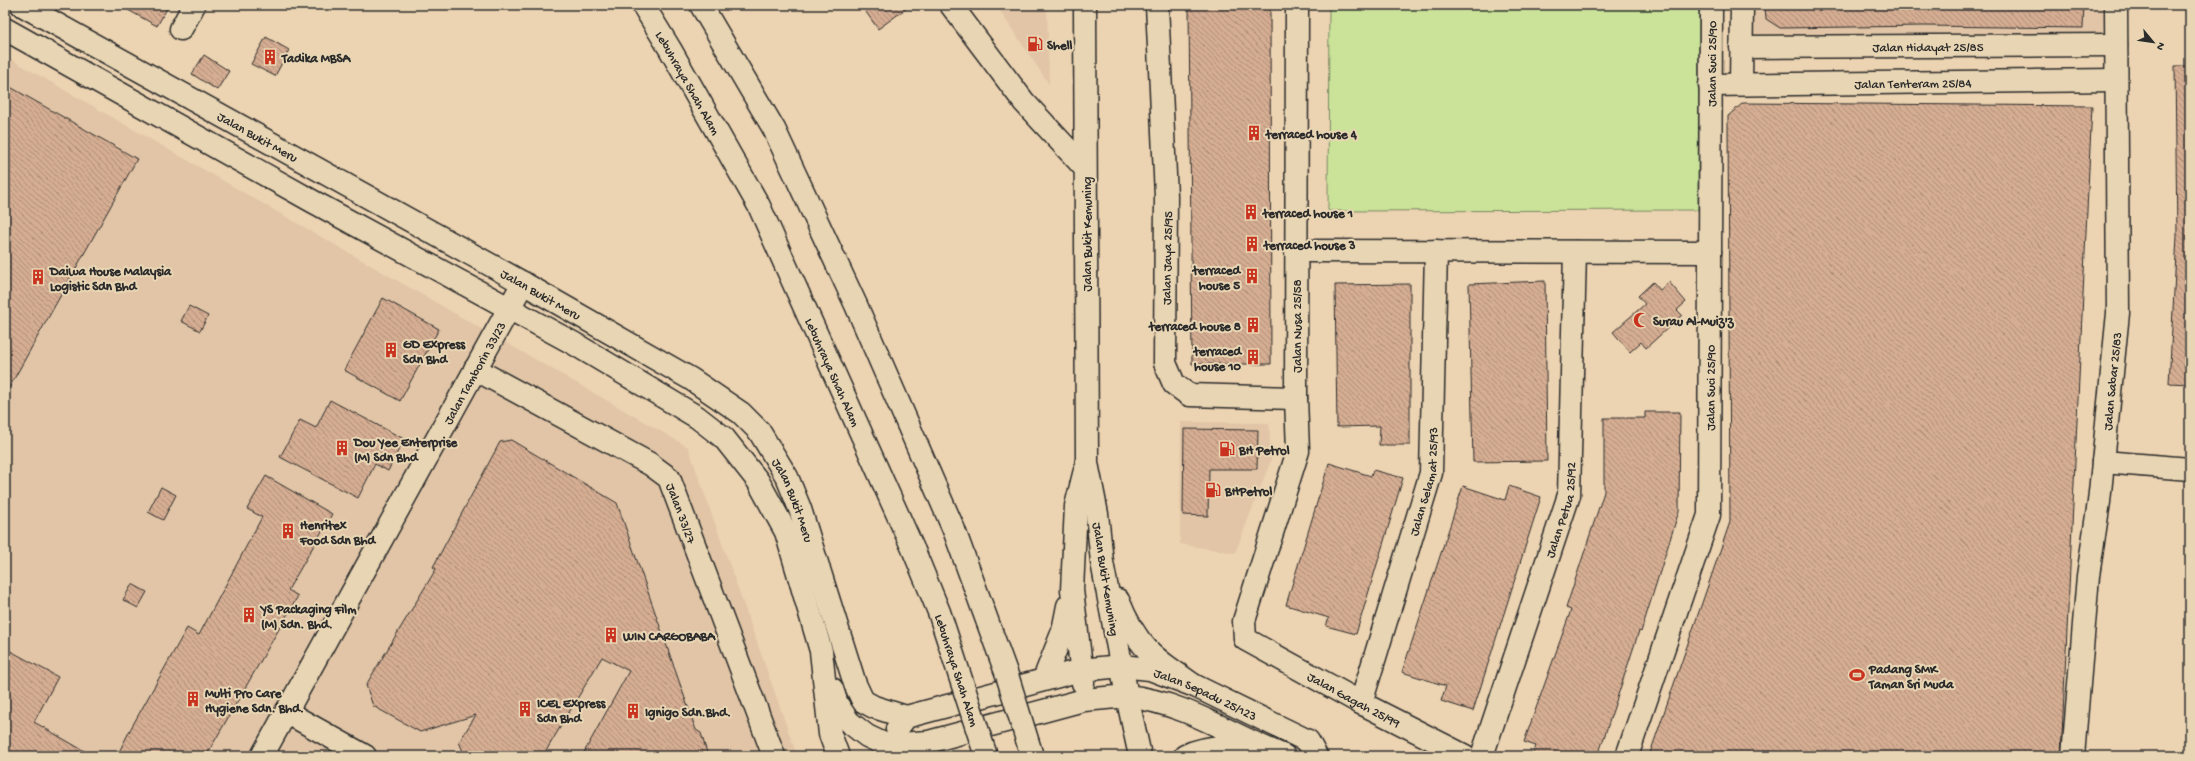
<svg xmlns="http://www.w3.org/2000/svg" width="2195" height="761" viewBox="0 0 2195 761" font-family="'Gochi Hand',sans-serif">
	<defs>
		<pattern id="building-back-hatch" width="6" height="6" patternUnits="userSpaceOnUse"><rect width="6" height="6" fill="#d5ad92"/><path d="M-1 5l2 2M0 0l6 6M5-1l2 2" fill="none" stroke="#ad8d77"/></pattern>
	</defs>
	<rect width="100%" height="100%" fill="#ecd3b1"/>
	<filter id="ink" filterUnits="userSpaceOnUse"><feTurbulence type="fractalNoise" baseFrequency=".025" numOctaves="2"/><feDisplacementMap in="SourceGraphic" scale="8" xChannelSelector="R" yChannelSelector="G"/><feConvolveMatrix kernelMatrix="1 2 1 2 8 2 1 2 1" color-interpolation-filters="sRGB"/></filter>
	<g filter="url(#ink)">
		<path fill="#e1c5a6" d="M996,5H1047L1049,84Z
			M1748,5H2109V39L1748,41Z
			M5,56L688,447L797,756H5Z
			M1181,422L1269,423L1271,460L1235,553L1180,544Z"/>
		<path fill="#cae399" stroke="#7a8762" d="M1329,5H1699L1698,210L1328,211Z"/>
		<path fill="url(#building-back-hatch)" stroke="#2b2b2b" d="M119,5H169L157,26Z
			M861,5H911L878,29Z
			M1189,5H1270L1271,364H1192Z
			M1765,5H2084L2083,28L1924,26L1780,28L1766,19Z
			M266,37L289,50L275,76L251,64Z
			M204,55L229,71L217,90L192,74Z
			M2175,66H2190V384L2169,383L2177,236Z
			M5,84L137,159L5,395Z
			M1743,103L2092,106L2061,756H1649L1730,522L1728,116Z
			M1545,281L1547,461L1473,462L1469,284Z
			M1653,282L1660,290L1669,282L1686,302L1677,310L1682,315L1646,348L1641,342L1630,352L1613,332L1645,304L1638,296Z
			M1410,284V445H1379L1380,426L1337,427L1335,285Z
			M383,298L439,329L400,401L344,370Z
			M189,306L208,316L200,331L181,321Z
			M330,400L404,439L388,471L375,464L358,498L280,457L300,420L316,428Z
			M1645,412H1680L1679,511L1641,632L1639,631L1598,756H1532L1536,746L1524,742L1571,610L1566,608L1604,492V418H1645Z
			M1184,429L1258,430L1257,469H1209L1208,516L1183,515Z
			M511,440L617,503L696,730L701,733L708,756H582L629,671L602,657L543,756H465L459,742L476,715L420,732L373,706L366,685L436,569L433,567L500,442Z
			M1329,463L1371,476L1373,470L1403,478L1356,634L1326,626L1329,618L1286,605Z
			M266,476L332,514L288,590L298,596L206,756H117L130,730L187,628L199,635L247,545L262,517L247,509Z
			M1463,486L1505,500L1509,486L1541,497L1473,711L1441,701L1446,686L1402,672Z
			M161,487L176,495L163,520L148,512Z
			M132,584L147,592L138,608L123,600Z
			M5,648L58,677L34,722L93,756H5Z"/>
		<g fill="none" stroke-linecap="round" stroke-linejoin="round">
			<defs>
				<g id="minor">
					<path d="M951,5L1024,102L1085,168"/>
					<path d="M1157,5L1166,196L1165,363L1174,384L1189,395L1296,398"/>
					<path id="s1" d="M1297,5L1296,398L1298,451L1244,621L1245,639L1361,703L1465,756"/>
					<path d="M181,29L194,5"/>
					<path id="s2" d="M1741,47L2116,45"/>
					<path d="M1741,84L1742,5"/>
					<path id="s3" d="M1710,85L2116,80"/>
					<path d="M1296,251L1710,252"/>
					<path id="s4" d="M475,369L650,464L669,478L774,756"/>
					<path d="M2103,462L2190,469"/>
					<path id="s5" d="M1121,666L1150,669L1195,686L1308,741L1316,756"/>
					<path d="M1127,696C1187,703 1230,735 1284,756"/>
					<path id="s6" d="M1361,703L1431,473L1436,251"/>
					<path d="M286,712L365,756"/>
					<path id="s7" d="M262,756L523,283"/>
					<path id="s8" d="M1482,756L1569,495L1575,252"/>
					<path id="s9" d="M1627,756L1709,515L1711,5"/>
					<path id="s10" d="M2073,756L2088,576L2099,502L2118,313L2116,5"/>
				</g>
				<g id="major">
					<path id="s11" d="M22,5L523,283L691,379L741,413L759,431L787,477L800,509L855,684L863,701L874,707L906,717"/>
					<path d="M5,29L312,201L573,343L697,417L724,438L758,481L786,532L821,651L830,734L838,756"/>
					<path d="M1118,600C1137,648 1154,658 1195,686"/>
					<path d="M1044,679L1063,631L1068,606"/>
					<path d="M1083,683L1072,590L1076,506L1085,470"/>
					<path d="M832,689L837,704L849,722L867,736L886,745L928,742L1084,700L1127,696L1102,562L1097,514L1087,463L1085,5"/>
					<path d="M897,729L906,717L1081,670L1121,666"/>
				</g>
				<g id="highway">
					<path id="s12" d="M643,5L670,49L759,206L914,551"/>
					<path d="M701,5L774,129L856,305L954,530"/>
					<path d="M1127,696L1140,756"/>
					<path d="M1185,756C1211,743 1240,747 1269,750"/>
				</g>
			</defs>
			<use href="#minor" stroke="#2b2b2b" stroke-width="25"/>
			<use href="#major" stroke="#2b2b2b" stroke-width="25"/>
			<use href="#highway" stroke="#2b2b2b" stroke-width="25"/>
			<use href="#minor" stroke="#e8d5b3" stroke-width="22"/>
			<use href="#major" stroke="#e8d5b3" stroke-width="22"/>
			<use href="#highway" stroke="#e8d5b3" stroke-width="22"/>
			<defs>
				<g id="highway-bridge">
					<path d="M954,530L1007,675L1032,756"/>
					<path id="s13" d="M914,551L939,612L986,756"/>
				</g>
			</defs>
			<use href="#highway-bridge" stroke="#2b2b2b" stroke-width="25" stroke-linecap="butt"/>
			<use href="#highway-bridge" stroke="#e8d5b3" stroke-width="22"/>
		</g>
	</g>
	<defs>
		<symbol id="fuel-bare" viewBox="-9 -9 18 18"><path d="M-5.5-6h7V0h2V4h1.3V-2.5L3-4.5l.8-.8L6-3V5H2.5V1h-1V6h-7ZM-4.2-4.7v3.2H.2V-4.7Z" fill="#c8321e" stroke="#e8d5b3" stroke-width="2.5" paint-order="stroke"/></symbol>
		<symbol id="building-bare" viewBox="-9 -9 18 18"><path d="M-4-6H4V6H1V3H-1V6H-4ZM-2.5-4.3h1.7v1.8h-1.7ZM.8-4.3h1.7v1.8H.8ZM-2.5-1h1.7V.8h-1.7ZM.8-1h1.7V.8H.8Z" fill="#c8321e" stroke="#e8d5b3" stroke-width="2.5" paint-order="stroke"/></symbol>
		<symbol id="mosque-bare" viewBox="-9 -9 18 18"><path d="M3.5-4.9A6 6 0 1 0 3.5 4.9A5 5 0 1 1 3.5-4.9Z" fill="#c8321e" stroke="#e8d5b3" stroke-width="2.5" paint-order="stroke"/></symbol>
		<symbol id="stadium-bare" viewBox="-9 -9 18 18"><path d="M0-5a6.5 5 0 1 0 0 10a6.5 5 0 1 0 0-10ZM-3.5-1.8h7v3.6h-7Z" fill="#c8321e" stroke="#e8d5b3" stroke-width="2.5" paint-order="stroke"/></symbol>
	</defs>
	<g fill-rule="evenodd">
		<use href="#fuel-bare" x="1024" y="33" width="22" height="22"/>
		<use href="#building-bare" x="259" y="46" width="22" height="22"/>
		<use href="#building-bare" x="1243" y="122" width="22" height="22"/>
		<use href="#building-bare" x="1240" y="201" width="22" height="22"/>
		<use href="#building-bare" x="1241" y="233" width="22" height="22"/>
		<use href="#building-bare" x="1241" y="265" width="22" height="22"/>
		<use href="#building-bare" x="27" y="266" width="22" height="22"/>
		<use href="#mosque-bare" x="1630" y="309" width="22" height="22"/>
		<use href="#building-bare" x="1242" y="314" width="22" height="22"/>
		<use href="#building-bare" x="380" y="339" width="22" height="22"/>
		<use href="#building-bare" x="1242" y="346" width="22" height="22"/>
		<use href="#building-bare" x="331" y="437" width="22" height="22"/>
		<use href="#fuel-bare" x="1216" y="438" width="22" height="22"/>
		<use href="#fuel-bare" x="1202" y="479" width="22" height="22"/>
		<use href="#building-bare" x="277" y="520" width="22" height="22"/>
		<use href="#building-bare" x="238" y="604" width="22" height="22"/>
		<use href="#building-bare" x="600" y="624" width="22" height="22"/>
		<use href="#stadium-bare" x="1846" y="664" width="22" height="22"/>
		<use href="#building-bare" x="182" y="688" width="22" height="22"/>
		<use href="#building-bare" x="514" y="698" width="22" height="22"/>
		<use href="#building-bare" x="622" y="700" width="22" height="22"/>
	</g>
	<g text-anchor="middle" stroke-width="4" stroke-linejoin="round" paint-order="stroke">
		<g font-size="13" font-weight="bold" fill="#2b2b2b" stroke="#e8d5b3" text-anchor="start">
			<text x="1047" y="49">Shell</text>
			<text x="282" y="62">Tadika MBSA</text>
			<text x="1266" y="138">terraced house 4</text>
			<text x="1263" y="217">terraced house 1</text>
			<text x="1264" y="249">terraced house 3</text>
			<text x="1240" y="274" text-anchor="end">terraced<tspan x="1240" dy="15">house 5</tspan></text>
			<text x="50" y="275">Daiwa House Malaysia<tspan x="50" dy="15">Logistic Sdn Bhd</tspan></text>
			<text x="1653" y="325">Surau Al-Muiz'z</text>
			<text x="1241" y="330" text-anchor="end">terraced house 8</text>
			<text x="403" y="348">GD Express<tspan x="403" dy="15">Sdn Bhd</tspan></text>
			<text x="1241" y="355" text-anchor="end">terraced<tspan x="1241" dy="15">house 10</tspan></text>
			<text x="354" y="446">Dou Yee Enterprise<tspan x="354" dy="15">(M) Sdn Bhd</tspan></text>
			<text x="1239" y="454">BH Petrol</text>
			<text x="1225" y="495">BHPetrol</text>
			<text x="300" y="529">Henritex<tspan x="300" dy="15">Food Sdn Bhd</tspan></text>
			<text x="261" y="613">YS Packaging Film<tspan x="261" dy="15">(M) Sdn. Bhd.</tspan></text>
			<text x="623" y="640">WIN CARGOBABA</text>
			<text x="1869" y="673">Padang SMK<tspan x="1869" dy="15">Taman Sri Muda</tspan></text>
			<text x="205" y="697">Multi Pro Care<tspan x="205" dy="15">Hygiene Sdn. Bhd.</tspan></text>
			<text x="537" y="707">ICEL Express<tspan x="537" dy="15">Sdn Bhd</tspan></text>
			<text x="645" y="716">Ignigo Sdn.Bhd.</text>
		</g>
		<g font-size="13" fill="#2b2b2b" stroke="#e8d5b3">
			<text dy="5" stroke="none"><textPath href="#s2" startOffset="187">Jalan Hidayat 25/85</textPath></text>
			<text dy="5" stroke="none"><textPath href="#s9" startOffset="706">Jalan Suci 25/90</textPath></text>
			<text dy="5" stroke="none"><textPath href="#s12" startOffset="90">Lebuhraya Shah Alam</textPath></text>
			<text dy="5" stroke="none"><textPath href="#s3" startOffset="203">Jalan Tenteram 25/84</textPath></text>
			<text dy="5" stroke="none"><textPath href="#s11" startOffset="270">Jalan Bukit Meru</textPath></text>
			<text transform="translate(1086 234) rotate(-90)" y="5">Jalan Bukit Kemuning</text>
			<text transform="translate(1166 258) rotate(-89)" y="5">Jalan Jaya 25/95</text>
			<text dy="5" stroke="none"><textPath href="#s11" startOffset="594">Jalan Bukit Meru</textPath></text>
			<text transform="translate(1296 326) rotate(-90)" y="5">Jalan Nusa 25/58</text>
			<text dy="5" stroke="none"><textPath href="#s12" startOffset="414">Lebuhraya Shah Alam</textPath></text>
			<text dy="5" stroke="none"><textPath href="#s7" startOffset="438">Jalan Tamborin 33/23</textPath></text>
			<text dy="5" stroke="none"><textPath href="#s10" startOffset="377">Jalan Sabar 25/83</textPath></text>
			<text dy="5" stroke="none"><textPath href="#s9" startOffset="382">Jalan Suci 25/90</textPath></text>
			<text dy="5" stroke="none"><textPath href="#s6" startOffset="231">Jalan Selamat 25/93</textPath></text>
			<text dy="5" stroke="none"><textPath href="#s11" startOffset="930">Jalan Bukit Meru</textPath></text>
			<text dy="5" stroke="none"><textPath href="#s8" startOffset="259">Jalan Petua 25/92</textPath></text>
			<text dy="5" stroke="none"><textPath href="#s4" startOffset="260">Jalan 33/27</textPath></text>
			<text transform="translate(1107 579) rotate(81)" y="5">Jalan Bukit Kemuning</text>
			<text dy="5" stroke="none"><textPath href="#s13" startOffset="127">Lebuhraya Shah Alam</textPath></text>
			<text dy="5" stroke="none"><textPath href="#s5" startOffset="90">Jalan Sepadu 25/123</textPath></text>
			<text dy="5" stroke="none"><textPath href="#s1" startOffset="767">Jalan Gagah 25/99</textPath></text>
		</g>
	</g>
	<rect width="2195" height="761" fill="none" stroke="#e8d5b3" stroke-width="20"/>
	<rect x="10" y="10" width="2175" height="741" fill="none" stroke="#2b2b2b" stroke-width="1.5" filter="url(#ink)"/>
	<g transform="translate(2153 42) rotate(119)" stroke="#e8d5b3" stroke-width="3" paint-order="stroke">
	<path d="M0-3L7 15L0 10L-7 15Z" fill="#2b2b2b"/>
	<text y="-6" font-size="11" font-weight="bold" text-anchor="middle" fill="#2b2b2b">N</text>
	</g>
</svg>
